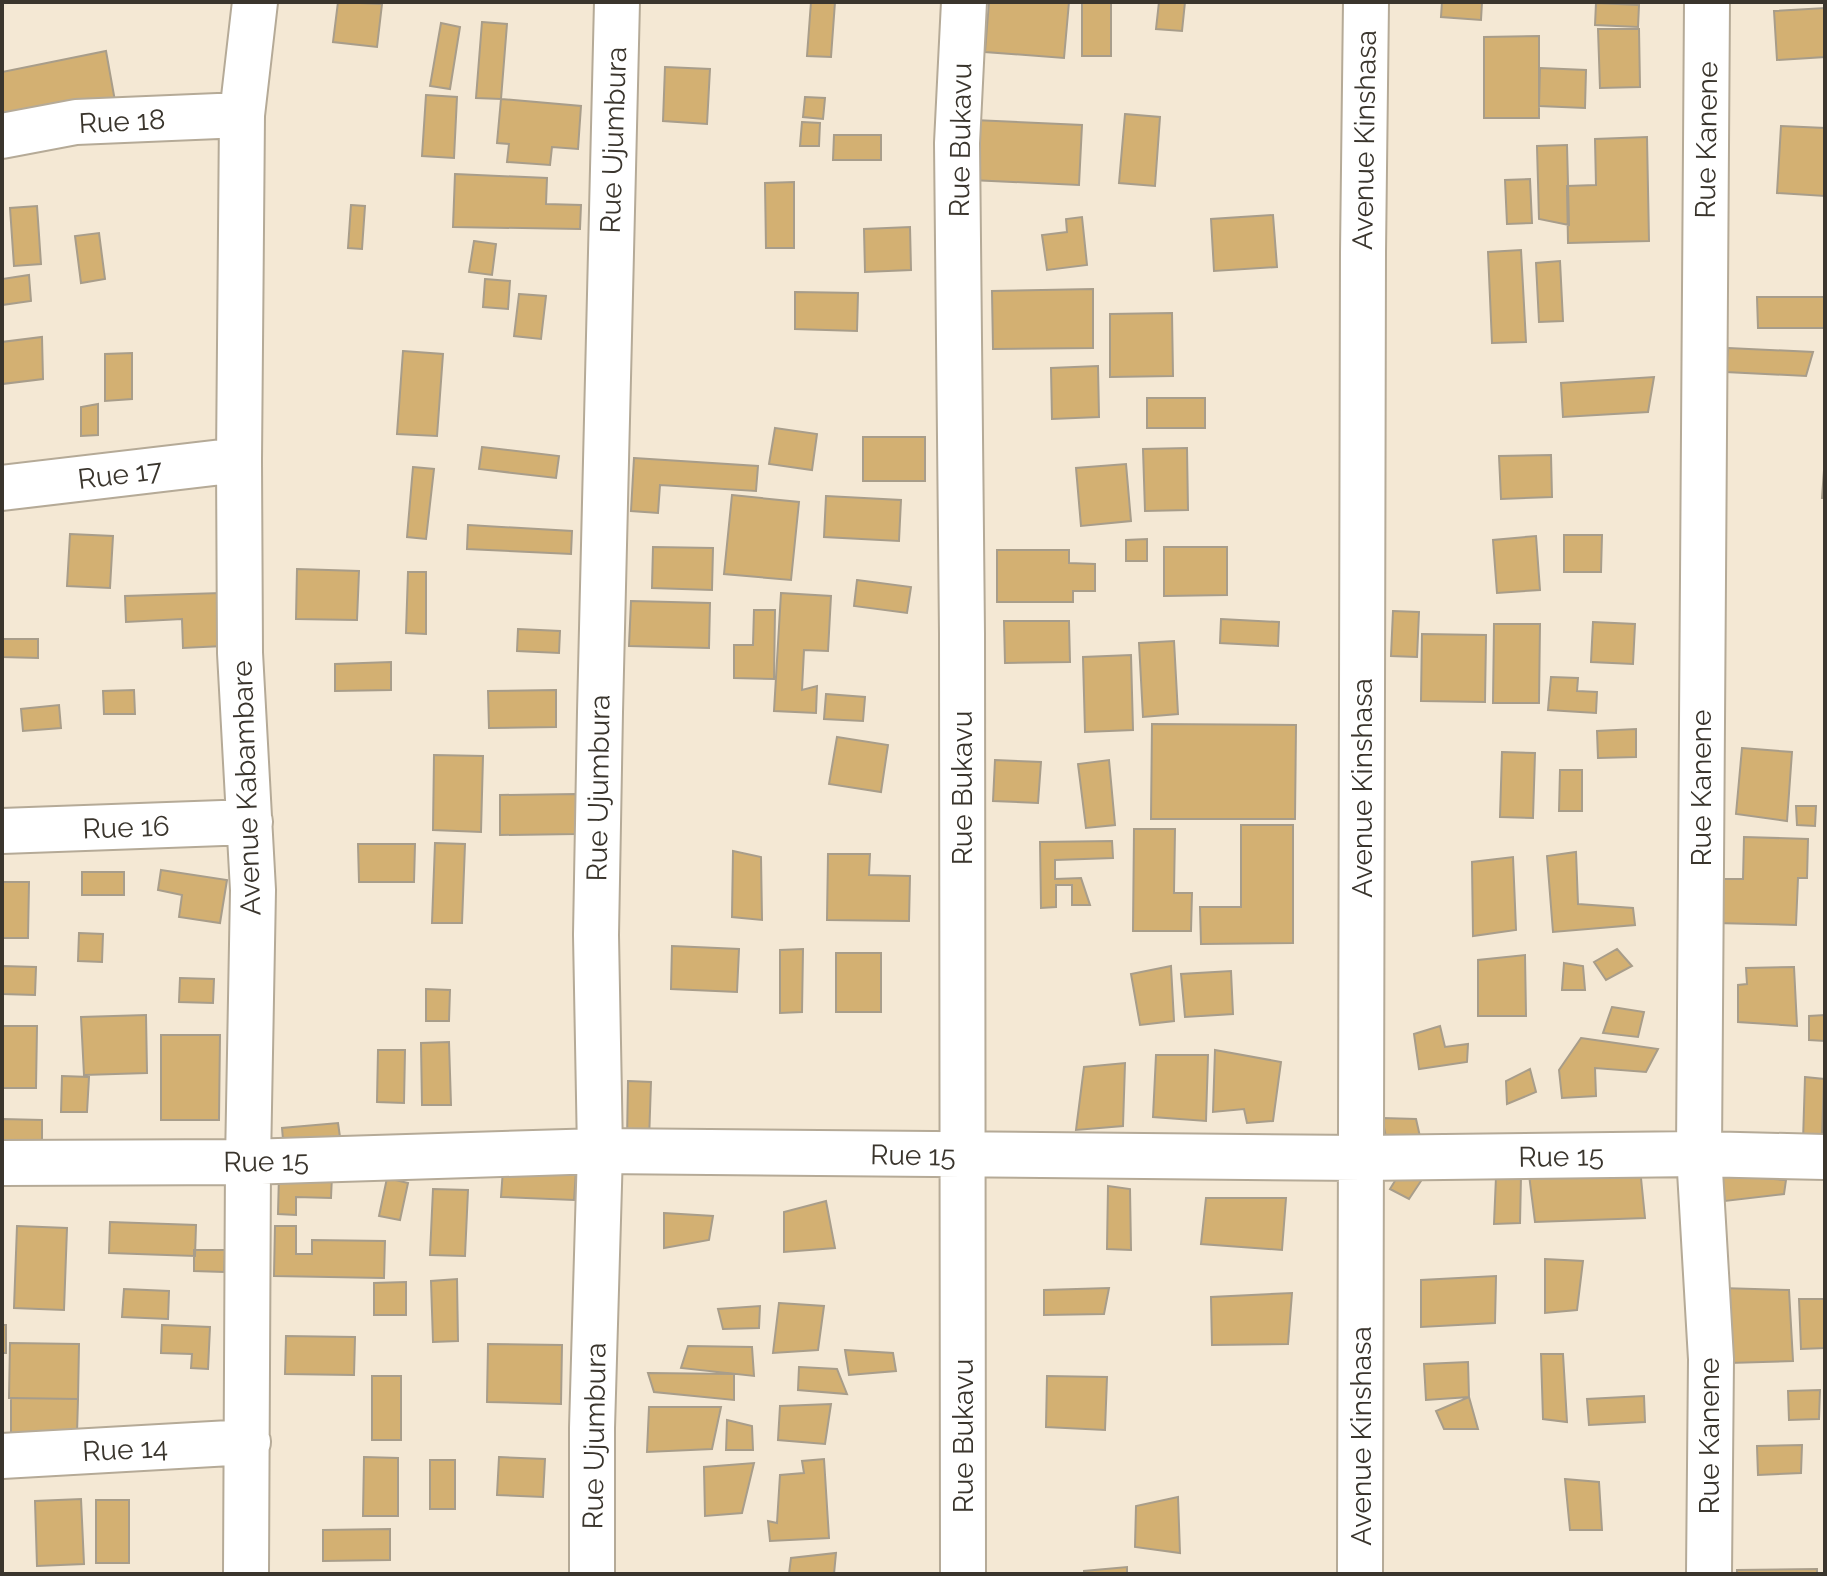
<svg xmlns="http://www.w3.org/2000/svg" width="1827" height="1576" viewBox="0 0 1827 1576" font-family="Raleway,sans-serif">
	<rect width="100%" height="100%" fill="#f4e8d4"/>
	<path fill="#d3b072" stroke="#a89d8a" stroke-width="2" d="M338,2L382,4L377,47L333,42Z
		M811,2H835L831,57L807,56Z
		M989,2H1069L1064,58L985,52Z
		M1082,2H1111V56H1082Z
		M1159,2H1185L1182,31L1156,29Z
		M1442,2H1482L1481,20L1441,17Z
		M1596,3L1639,5L1638,27L1595,25Z
		M1825,8V57L1777,60L1774,11Z
		M482,22L507,24L501,99L476,98Z
		M441,23L460,27L450,89L430,86Z
		M1598,29H1639L1640,87L1600,88Z
		M1539,36V118H1484V37Z
		M106,51L115,101L2,124V72Z
		M665,67L710,69L707,124L663,121Z
		M1540,68L1586,70L1585,108L1539,106Z
		M426,95L457,97L454,158L422,156Z
		M805,97L825,98L823,119L803,117Z
		M501,99L581,106L578,149L552,147L550,165L507,162L509,144L497,143Z
		M1125,114L1160,117L1155,186L1119,183Z
		M974,120L1082,125L1079,185L971,180Z
		M802,122L820,123L819,146H800Z
		M1781,126L1825,128V196L1777,193Z
		M834,135H881V160H833Z
		M1647,137L1649,241L1568,243L1567,186L1596,185L1595,139Z
		M1567,145L1569,225L1539,219L1537,146Z
		M455,174L547,178L546,204L581,205L580,229L453,227Z
		M1530,179L1532,223L1507,224L1505,180Z
		M794,182V248H766L765,183Z
		M351,205L365,206L362,249L348,248Z
		M37,206L41,264L14,266L10,208Z
		M1273,215L1277,267L1214,271L1211,219Z
		M1082,217L1087,265L1047,270L1042,235L1067,232L1066,219Z
		M910,227L911,270L865,272L864,229Z
		M99,233L105,279L81,283L75,236Z
		M474,241L496,244L492,275L469,272Z
		M1521,250L1526,342L1492,343L1488,252Z
		M1560,261L1563,321L1539,322L1536,263Z
		M29,275L31,301L2,305V279Z
		M485,279L510,281L508,309L483,307Z
		M1093,289V348L993,349L992,291Z
		M795,292L858,293L857,331L795,329Z
		M519,294L546,296L541,339L514,336Z
		M1757,297H1825V328H1758Z
		M1172,313L1173,376L1110,377V314Z
		M42,337L43,379L2,384V342Z
		M1728,348L1813,352L1806,376L1726,372Z
		M403,351L443,354L437,436L397,434Z
		M132,353V399L105,401V354Z
		M1098,366L1099,417L1052,419L1051,368Z
		M1654,377L1648,412L1563,417L1561,383Z
		M1147,398H1205V428H1147Z
		M98,404V435L81,436V407Z
		M775,428L817,434L812,470L769,464Z
		M863,437H925V481H863Z
		M482,447L559,456L556,478L479,469Z
		M1187,448L1188,510L1145,511L1143,449Z
		M1551,455L1552,497L1501,499L1499,456Z
		M1825,456V498H1822Z
		M634,458L758,466L756,491L660,485L658,513L631,511Z
		M1126,464L1131,521L1081,526L1076,468Z
		M413,467L434,469L426,539L407,537Z
		M732,495L799,502L791,580L724,574Z
		M826,496L901,500L899,541L824,537Z
		M468,525L572,531L571,554L467,549Z
		M70,534L113,536L110,588L67,586Z
		M1564,535H1602L1601,572H1564Z
		M1536,536L1540,590L1497,593L1493,540Z
		M1147,539V561H1126V540Z
		M653,547L713,548L712,590L652,588Z
		M1164,547H1227V595L1164,596Z
		M997,550H1069V563L1095,564V591H1073V602H997Z
		M297,569L359,571L357,620L296,619Z
		M408,572H426V634L406,633Z
		M857,580L911,587L907,613L854,606Z
		M221,593L223,646L183,648L182,619L126,622L125,596Z
		M781,593L831,596L828,651L804,650L802,690L817,686L816,713L774,711Z
		M631,601L710,603L709,648L629,646Z
		M754,610H775L774,679L734,678V645H753Z
		M1393,611L1419,612L1417,657L1391,656Z
		M1221,619L1279,622L1278,646L1220,643Z
		M1004,621H1069L1070,662L1005,663Z
		M1593,622L1635,624L1633,664L1591,662Z
		M1494,624H1540L1539,703H1493Z
		M518,629L560,631L559,653L517,651Z
		M1422,634L1486,635L1485,702L1421,701Z
		M2,639H38V658L2,657Z
		M1174,641L1178,714L1143,717L1139,643Z
		M1131,655L1133,730L1085,732L1083,657Z
		M391,662V690L335,691V664Z
		M1551,677L1578,678L1577,691L1597,692L1596,713L1548,710Z
		M134,690L135,714H104L103,691Z
		M556,690V727L489,728L488,691Z
		M826,694L865,697L863,721L824,719Z
		M59,705L61,728L23,731L21,709Z
		M1152,724L1296,725L1295,819H1151Z
		M1636,729V757L1598,758L1597,731Z
		M837,737L888,745L881,792L829,784Z
		M1742,748L1792,752L1787,821L1736,814Z
		M1502,752L1535,753L1533,818L1500,817Z
		M434,755L483,756L481,832L433,830Z
		M995,760L1041,762L1038,803L993,801Z
		M1109,760L1115,825L1086,828L1078,764Z
		M1560,770H1582V811H1559Z
		M576,794V834L500,835V795Z
		M1796,806H1816L1815,826L1797,825Z
		M1241,825H1293V943L1201,944L1200,907H1241Z
		M1134,829H1175L1174,893H1192L1191,931H1133Z
		M1744,837L1808,839L1807,878H1798L1796,925L1715,923L1716,879H1743Z
		M1112,841L1113,858L1055,860V879L1081,878L1090,905H1072V885H1056V907L1041,908L1040,842Z
		M435,843L465,844L462,923H432Z
		M358,844H415L414,882H359Z
		M733,851L761,857L762,920L732,917Z
		M1576,852L1578,904L1633,908L1635,925L1553,932L1547,856Z
		M828,854H870L869,875L910,876L909,921L827,920Z
		M1513,857L1516,930L1473,936L1472,862Z
		M161,870L227,880L220,923L179,917L182,895L158,890Z
		M82,872H124V895H82Z
		M2,882H29L28,938H2Z
		M79,933L103,934L102,962L78,961Z
		M672,946L739,949L737,992L671,989Z
		M803,949L802,1012L780,1013V950Z
		M1617,949L1632,966L1606,980L1594,962Z
		M836,953H881V1012H836Z
		M1525,955L1526,1016H1478V960Z
		M1564,963L1583,966L1585,990H1562Z
		M2,966L36,967L35,995L2,994Z
		M1171,966L1174,1021L1140,1025L1131,974Z
		M1794,967L1797,1026L1738,1022V985L1747,984L1746,968Z
		M1231,971L1233,1014L1185,1017L1181,974Z
		M180,978L214,979L213,1003L179,1002Z
		M426,989L450,990L449,1021H426Z
		M1612,1007L1644,1012L1638,1037L1603,1033Z
		M146,1015L147,1073L84,1075L81,1017Z
		M1825,1015V1041L1809,1040V1016Z
		M2,1026H37L36,1088H2Z
		M1440,1026L1445,1047L1468,1044L1467,1062L1419,1069L1414,1034Z
		M161,1035H220L219,1120H161Z
		M1581,1038L1658,1049L1646,1072L1595,1068L1596,1096L1562,1098L1559,1070Z
		M449,1042L451,1105H422L421,1043Z
		M378,1050H405L404,1103L377,1102Z
		M1215,1050L1281,1062L1273,1121L1247,1123L1244,1109L1213,1112Z
		M1156,1055H1208L1206,1121L1153,1117Z
		M1125,1063L1123,1126L1076,1130L1084,1067Z
		M1530,1069L1536,1092L1507,1104L1506,1081Z
		M62,1076L89,1077L87,1112H61Z
		M1805,1077L1824,1079L1822,1138L1803,1141Z
		M628,1081L651,1082L649,1141H627Z
		M1382,1118L1416,1119L1421,1141L1388,1147Z
		M2,1119L42,1120V1147L2,1146Z
		M338,1123L341,1144L284,1151L282,1128Z
		M1640,1168L1645,1218L1535,1222L1529,1175Z
		M503,1169L576,1172L574,1200L501,1197Z
		M1401,1171L1421,1181L1409,1199L1390,1189Z
		M279,1174L332,1175L331,1198L296,1197V1215L278,1214Z
		M1721,1175L1786,1180L1784,1194L1725,1201Z
		M1496,1177H1521L1520,1223L1494,1224Z
		M387,1178L408,1183L400,1220L379,1216Z
		M1108,1186L1130,1189L1131,1250L1107,1249Z
		M433,1189L468,1190L465,1256L430,1255Z
		M1206,1198H1286L1282,1250L1201,1244Z
		M826,1201L835,1248L784,1252V1212Z
		M664,1213L713,1216L709,1240L664,1248Z
		M110,1222L196,1225L195,1256L109,1253Z
		M17,1226L67,1228L64,1310L14,1308Z
		M275,1226H296V1254H312V1240L385,1241L384,1278L274,1276Z
		M194,1250H225L224,1272L194,1271Z
		M1545,1259L1583,1261L1577,1310L1545,1313Z
		M1496,1276L1495,1323L1421,1327V1280Z
		M457,1279L458,1341L433,1342L431,1281Z
		M406,1282V1315H374V1283Z
		M1109,1288L1104,1314L1044,1315V1290Z
		M1720,1288L1789,1290L1793,1361L1729,1363Z
		M124,1289L169,1291L168,1319L122,1317Z
		M1292,1293L1288,1344L1212,1345L1211,1297Z
		M1799,1299H1825V1348L1801,1349Z
		M779,1303L824,1306L818,1350L773,1353Z
		M760,1306L759,1328L723,1329L718,1309Z
		M2,1325H6V1353H2Z
		M162,1325L210,1327L208,1369L191,1368L192,1354L161,1353Z
		M286,1336L355,1337L354,1375L285,1374Z
		M10,1343L79,1344L78,1399L9,1398Z
		M488,1344L562,1345L561,1404L487,1402Z
		M688,1346L752,1347L754,1376L681,1368Z
		M845,1350L893,1353L896,1371L849,1375Z
		M1541,1354H1563L1567,1422L1543,1419Z
		M1468,1362L1469,1397L1426,1400L1424,1364Z
		M799,1367L837,1369L847,1394L798,1390Z
		M648,1373L734,1374V1400L654,1392Z
		M372,1376H401V1440H372Z
		M1047,1376L1107,1377L1105,1430L1046,1427Z
		M1820,1390L1819,1419L1789,1420L1788,1391Z
		M1644,1396L1645,1422L1589,1425L1587,1399Z
		M1469,1397L1478,1429H1444L1436,1411Z
		M11,1398L78,1399L77,1433L11,1434Z
		M831,1404L825,1444L778,1440L780,1406Z
		M649,1407H721L712,1449L647,1452Z
		M727,1420L752,1426L753,1450H726Z
		M1802,1445L1801,1473L1758,1475L1757,1446Z
		M364,1457L398,1458V1516H363Z
		M499,1457L545,1459L543,1497L497,1495Z
		M824,1459L829,1538L770,1541L768,1521L777,1523L780,1475L804,1473L802,1461Z
		M430,1460H455V1509H430Z
		M754,1463L742,1513L705,1516L704,1467Z
		M1565,1479L1599,1482L1602,1530H1570Z
		M1178,1497L1180,1553L1135,1547L1136,1506Z
		M81,1499L84,1564L37,1566L35,1501Z
		M96,1500H129V1563H96Z
		M390,1529V1560L323,1561V1530Z
		M836,1553L834,1574H789L791,1558Z
		M1127,1567V1574H1084V1571Z
		M1817,1569V1574H1737V1570Z"/>
	<g fill="none" stroke-linecap="round" stroke-linejoin="round">
		<defs>
			<path id="street" d="M1707,2L1699,1154L1711,1359L1709,1574
				M2,136L76,122L242,115
				M2,488L239,460
				M2,831L250,822
				M2,1163L248,1162L600,1151L1362,1158L1699,1154L1825,1157
				M2,1456L248,1442
				M246,1574L248,1162L253,890L240,653L239,460L242,115L255,2
				M592,1574V1428L600,1151L596,935L600,712L617,2
				M963,1574L962,633L957,143L964,2
				M1360,1574L1363,252L1366,2"/>
		</defs>
		<use href="#street" stroke="#b5aa97" stroke-width="48"/>
		<use href="#street" stroke="#fff" stroke-width="44"/>
	</g>
	<g text-anchor="middle" stroke-width="8" stroke-linejoin="round" paint-order="stroke">
		<g font-size="28" fill="#3a352d" stroke="#fff">
			<text transform="translate(122 121) rotate(-3)" y="10">Rue 18</text>
			<text transform="translate(613 140) rotate(-88)" y="10">Rue Ujumbura</text>
			<text transform="translate(960 140) rotate(-89)" y="10">Rue Bukavu</text>
			<text transform="translate(1364 140) rotate(-89)" y="10">Avenue Kinshasa</text>
			<text transform="translate(1706 140) rotate(-89)" y="10">Rue Kanene</text>
			<text transform="translate(120 474) rotate(-7)" y="10">Rue 17</text>
			<text transform="translate(246 788) rotate(-92)" y="10">Avenue Kabambare</text>
			<text transform="translate(598 788) rotate(-89)" y="10">Rue Ujumbura</text>
			<text transform="translate(962 788) rotate(-90)" y="10">Rue Bukavu</text>
			<text transform="translate(1362 788) rotate(-90)" y="10">Avenue Kinshasa</text>
			<text transform="translate(1701 788) rotate(-90)" y="10">Rue Kanene</text>
			<text transform="translate(126 827) rotate(-2)" y="10">Rue 16</text>
			<text transform="translate(913 1155) rotate(1)" y="10">Rue 15</text>
			<text transform="translate(1561 1156) rotate(-1)" y="10">Rue 15</text>
			<text transform="translate(266 1161) rotate(-1)" y="10">Rue 15</text>
			<text transform="translate(594 1436) rotate(-89)" y="10">Rue Ujumbura</text>
			<text transform="translate(963 1436) rotate(-90)" y="10">Rue Bukavu</text>
			<text transform="translate(1361 1436) rotate(-90)" y="10">Avenue Kinshasa</text>
			<text transform="translate(1709 1436) rotate(-90)" y="10">Rue Kanene</text>
			<text transform="translate(125 1449) rotate(-3)" y="10">Rue 14</text>
		</g>
	</g>
	<rect width="1827" height="1576" fill="none" stroke="#3a352d" stroke-width="8"/>
</svg>
